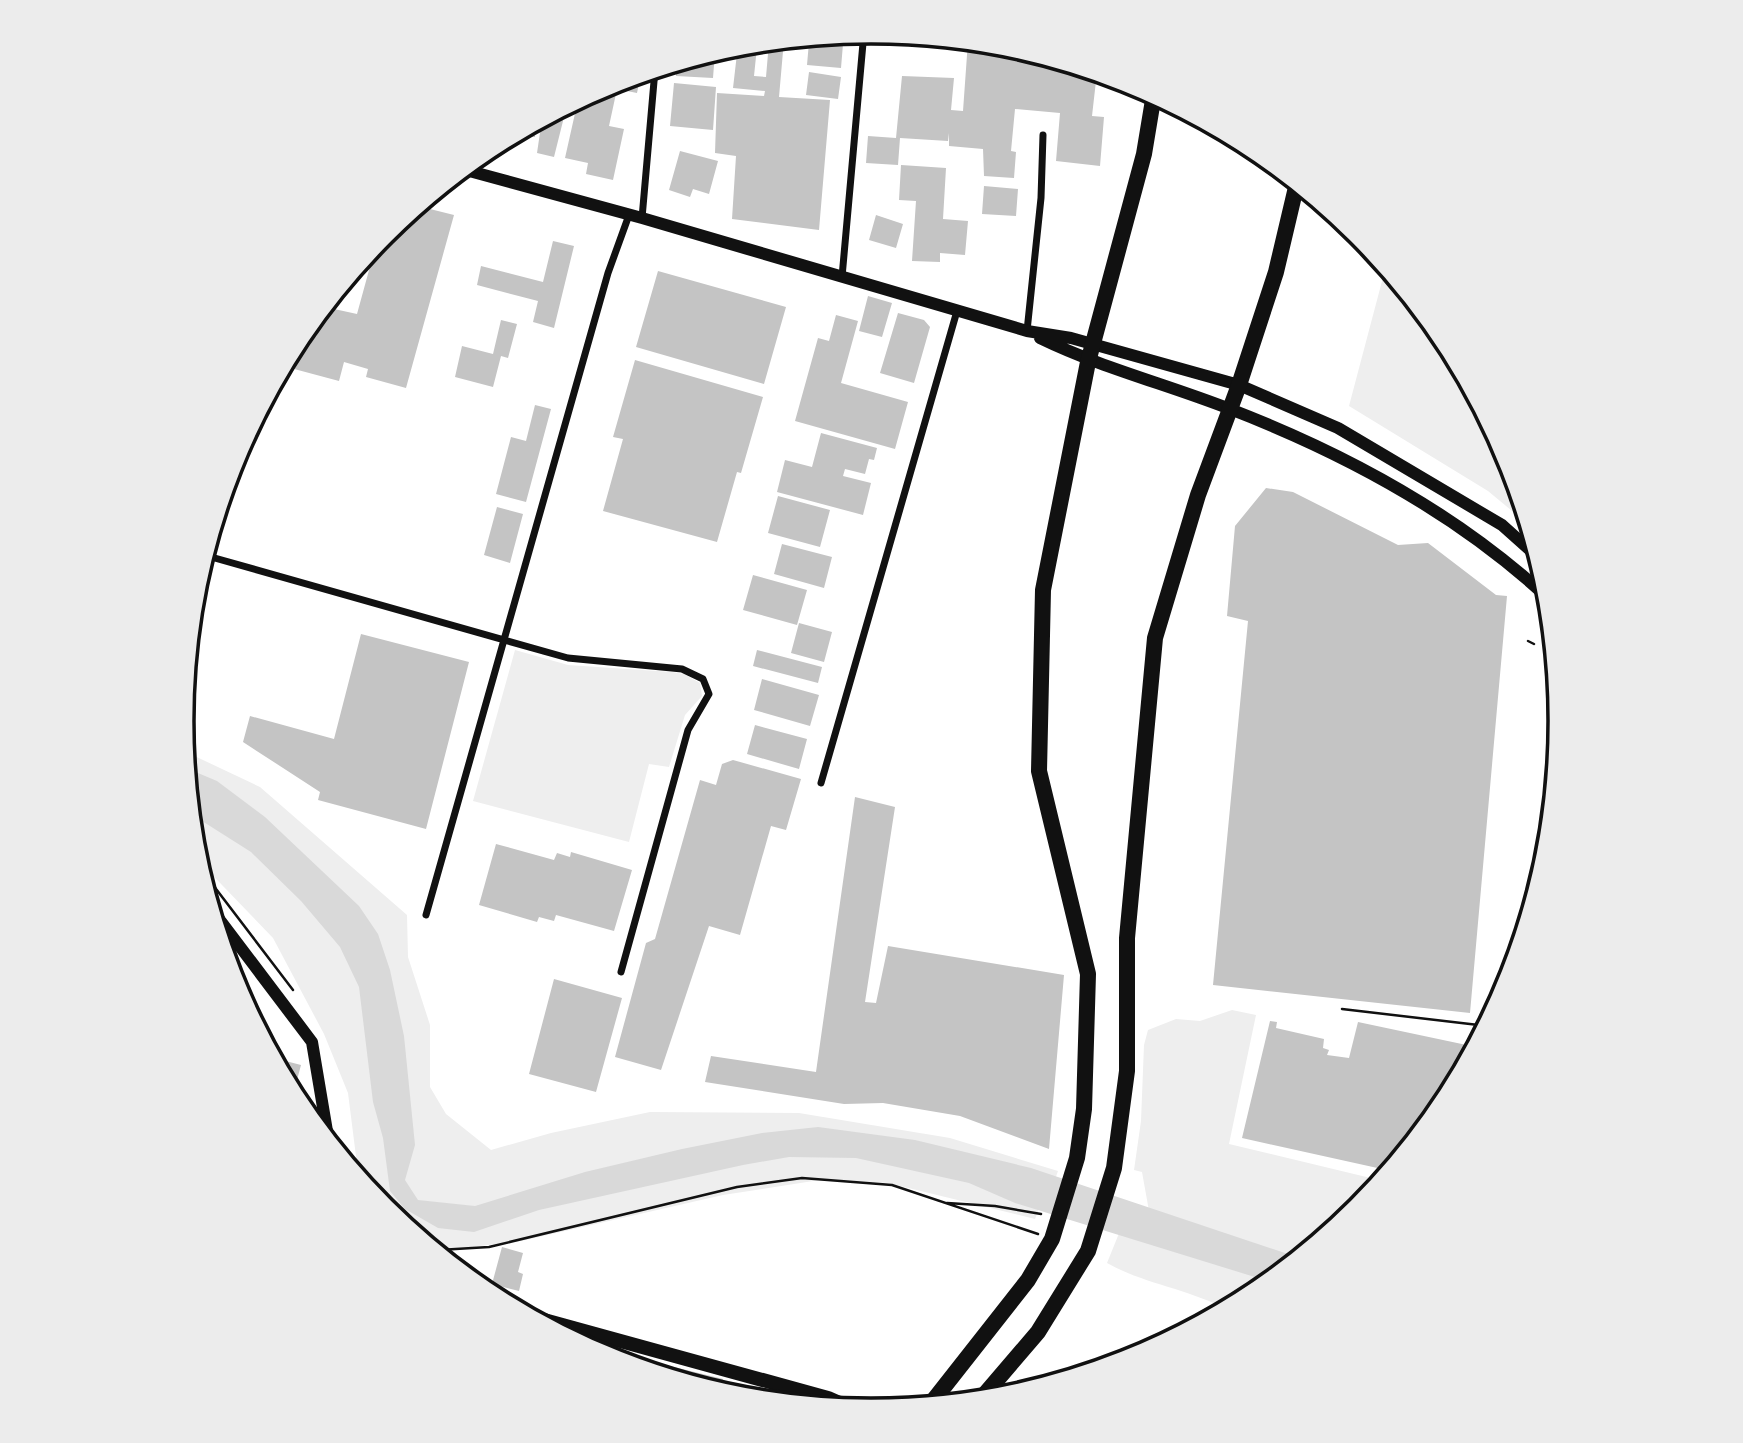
<svg xmlns="http://www.w3.org/2000/svg" width="1743" height="1443" viewBox="0 0 1743 1443" font-family="Figtree,sans-serif">
	<rect width="100%" height="100%" fill="#fff"/>
	<path fill="#eee" d="M1386,266L1445,339L1509,458L1529,525L1488,491L1349,406Z
		M515,650L568,665L672,672L684,674L700,683L702,696L685,715L669,767L649,764L629,842L473,801Z
		M184,751L260,787L407,915L408,957L430,1025V1087L446,1114L491,1150L551,1133L650,1112L799,1113L950,1138L1058,1171L1052,1188L1046,1190L1035,1219L888,1183L826,1179L723,1195L521,1241L448,1250L417,1237L383,1209L359,1180L348,1093L324,1034L273,938L195,857Z
		M1232,1010L1256,1015L1229,1144L1383,1181C1345,1227 1280,1282 1228,1310C1189,1289 1144,1284 1107,1263L1126,1216L1149,1211L1142,1172L1134,1170L1141,1121L1144,1045L1148,1030L1176,1019L1200,1021Z"/>
	<path fill="#d9d9d9" d="M186,768L217,781L265,817L359,906L378,934L390,970L404,1036L415,1145L405,1180L418,1200L475,1206L585,1172L682,1149L762,1133L818,1127L915,1140L1031,1168L1300,1258L1271,1282L1015,1203L969,1183L856,1158L789,1157L743,1165L539,1210L474,1232L438,1228L405,1209L390,1191L383,1138L373,1102L359,987L340,947L301,901L251,852L191,814Z"/>
	<path fill="#c4c4c4" d="M784,40L779,97L830,100L819,230L732,219L736,156L715,153L717,93L764,96L765,91L733,88L738,45L757,47L754,76L766,77L769,42Z
		M968,41L1007,45L1019,49V56L1055,60L1097,72L1092,116L1104,117L1100,166L1056,161L1060,113L1015,109L1011,151L1016,152L1014,178L984,176L983,149L949,146V133L948,141L900,138L898,165L866,163L868,136L896,138L902,76L954,78L951,110L963,111Z
		M809,42L843,44L841,68L807,65Z
		M715,52L713,78L676,76V63Z
		M809,72L841,77L838,99L806,95Z
		M641,74L637,93L617,89L609,126L624,129L613,180L586,174L588,163L565,158L578,100L608,84Z
		M674,83L716,87L713,130L670,126Z
		M562,108L560,117H564L554,157L537,153L542,119Z
		M536,122L535,137L512,135L530,126Z
		M680,151L718,161L709,194L693,189L690,197L669,190Z
		M901,165L946,168L943,219L968,221L965,255L940,253V262L912,261L916,201L899,200Z
		M984,186L1018,189L1016,216L982,214Z
		M418,206L454,215L406,388L366,377L368,369L344,362L339,381L283,366L302,333L316,337L325,307L357,314L377,241Z
		M876,215L903,224L896,248L869,240Z
		M553,241L574,246L554,328L533,322L538,301L477,285L481,266L543,282Z
		M658,271L786,307L764,384L636,347Z
		M868,296L892,303L882,337L859,331Z
		M898,313L924,320L930,327L914,383L880,373Z
		M836,315L858,321L841,383L908,402L895,449L795,421L818,338L829,341Z
		M501,320L517,324L508,358L501,356L493,387L455,377L462,346L493,354Z
		M635,360L763,397L741,473L737,472L717,542L603,511L623,439L613,437Z
		M535,405L551,409L526,502L496,494L511,437L526,441Z
		M821,433L877,448L874,460L869,459L865,474L845,469L843,476L871,483L863,515L777,492L785,460L812,467Z
		M1266,488L1293,492L1398,545L1428,543L1496,595L1507,596L1470,1013L1213,985L1248,621L1227,616L1235,526Z
		M778,496L830,510L820,547L768,533Z
		M497,507L523,514L510,563L484,555Z
		M782,544L832,557L824,588L774,574Z
		M753,575L807,590L797,625L743,610Z
		M799,623L832,632L824,662L791,653Z
		M361,634L469,662L426,829L318,800L320,792L243,742L250,716L334,739Z
		M757,650L822,667L818,683L753,666Z
		M762,679L819,695L810,726L754,710Z
		M755,725L807,739L799,769L747,754Z
		M733,760L801,779L786,830L771,826L740,935L709,926L661,1070L615,1057L646,943L655,939L700,780L716,785L722,764Z
		M855,797L895,807L865,1002L876,1003L888,946L1064,975L1049,1149L960,1116L883,1103L844,1104L705,1082L711,1056L816,1072Z
		M496,844L554,860L557,853L570,857L571,852L632,870L614,931L556,915L554,921L539,917L537,922L479,905Z
		M554,979L622,998L596,1092L529,1074Z
		M1270,1021L1277,1022L1276,1028L1324,1039L1323,1048L1329,1050L1327,1055L1349,1058L1358,1022L1476,1047L1445,1105L1391,1171L1242,1138Z
		M274,1058L301,1065L293,1095L274,1060Z
		M502,1247L523,1253L518,1272L523,1274L519,1291L492,1284Z
		M621,1354L723,1379L719,1393L619,1362Z"/>
	<g fill="none" stroke-linecap="round" stroke-linejoin="round">
		<path stroke="#111" stroke-width="2.5" d="M1528,641L1534,644
			M197,864L293,990
			M1342,1009L1487,1026
			M342,1150L344,1161
			M947,1203L995,1206L1041,1214
			M436,1252L439,1250L489,1247L737,1187L802,1178L892,1185L1038,1234"/>
		<path stroke="#111" stroke-width="7" d="M642,218L655,70
			M842,277L864,32
			M1027,331L1041,198L1043,135
			M204,555L568,658L682,669L703,679L709,694L688,730L621,972
			M821,783L957,311
			M426,915L608,273L629,215
			M595,1353L601,1336"/>
		<path stroke="#111" stroke-width="12" d="M462,169L642,218L1027,331L1071,338L1239,385L1338,428L1502,525L1540,559
			M1040,338C1102,368 1166,384 1230,409C1344,453 1459,515 1549,599
			M210,907L312,1042L329,1143"/>
		<path stroke="#111" stroke-width="14" d="M526,1315L828,1398L855,1410"/>
		<path stroke="#111" stroke-width="16" d="M979,1401L1038,1332L1088,1251L1114,1168L1127,1071V938L1155,638L1198,495L1239,385L1276,272L1297,183
			M929,1406L1028,1280L1052,1239L1077,1158L1084,1109L1088,974L1039,771L1043,590L1088,362L1144,154L1154,94"/>
	</g>
	<path d="M0 0H1743V1443H0ZM194 721a677 677 0 1 1 1354 0a677 677 0 1 1-1354 0Z" fill="#ececec" fill-rule="evenodd"/>
	<path fill="none" stroke="#111" stroke-width="3.5" d="M194 721a677 677 0 1 1 1354 0a677 677 0 1 1-1354 0Z"/>
</svg>
